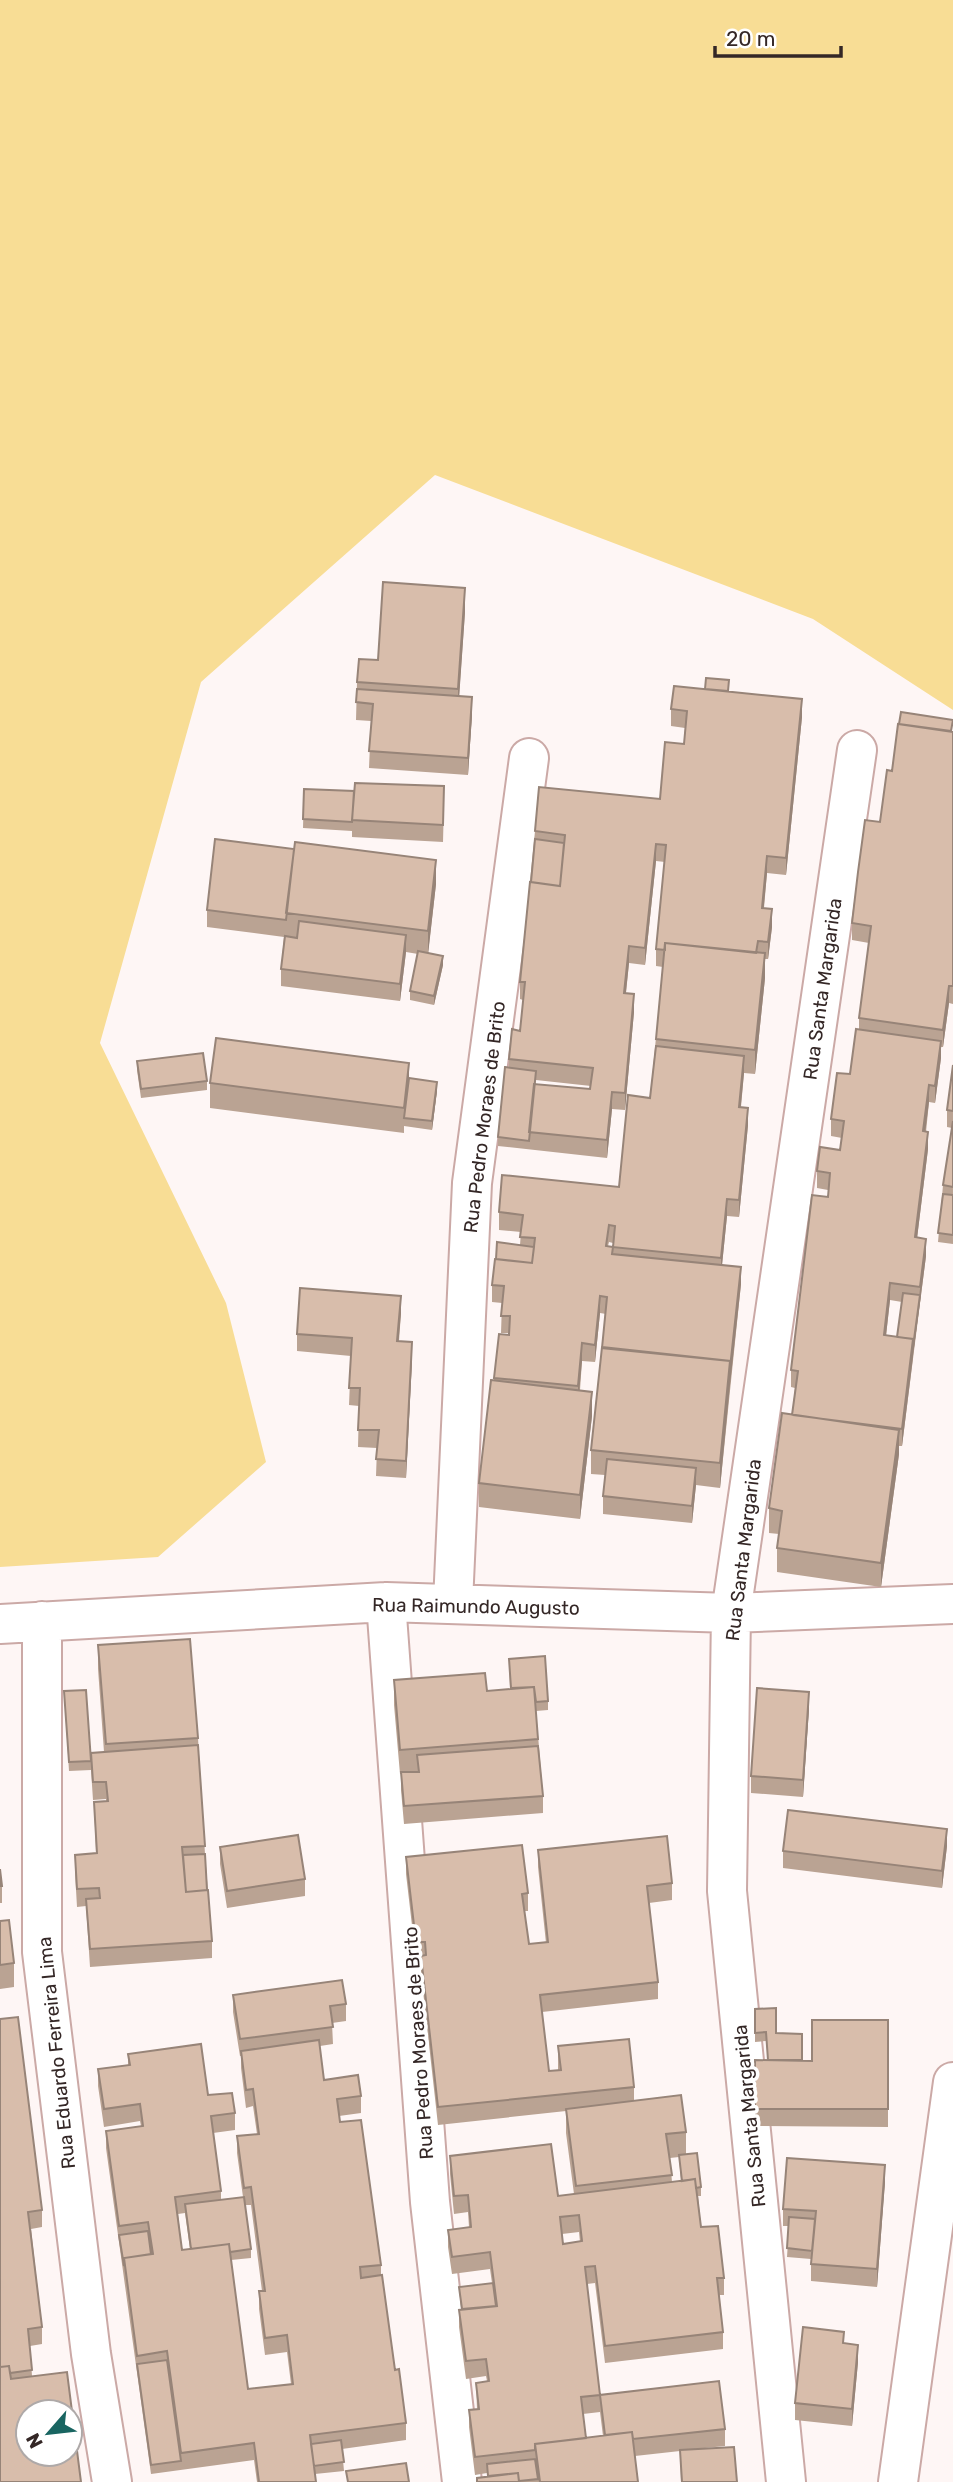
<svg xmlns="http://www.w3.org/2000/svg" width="953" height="2482" viewBox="0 0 953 2482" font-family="Rubik,sans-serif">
	<rect width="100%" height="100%" fill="#fef6f5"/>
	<path fill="#f8dd95" d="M0,0H953V710L813,619L435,475L201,682L100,1043L226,1303L266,1462L158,1557L0,1567Z"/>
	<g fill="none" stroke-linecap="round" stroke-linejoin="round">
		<defs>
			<path id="street" d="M386,1602L430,2202L462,2482
				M453,1603L472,1183L529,758
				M42,1621V1952L91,2354L112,2482
				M0,1624L386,1602L731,1613L953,1604
				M786,2482L727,1891L731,1613L857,750
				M898,2482L953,2082"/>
		</defs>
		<use href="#street" stroke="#cba9a6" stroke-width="42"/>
		<use href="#street" stroke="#fff" stroke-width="38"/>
	</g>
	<path fill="#baa393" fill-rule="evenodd" d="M465,612L459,696L472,715L468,775L369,768L371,721L356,720L357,682L378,660Z
		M729,692L802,717L786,875L767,873L764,908L772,927L768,959H765V978L755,1074L744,1073L741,1107L748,1125L739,1217L727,1216L722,1265L741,1284L720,1488L696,1485L692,1523L603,1514V1496L605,1475L591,1474V1450L606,1314L600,1313L595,1362L582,1361L580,1390L592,1416L580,1519L479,1507V1483L494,1380L499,1334L509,1335V1333H501L502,1303L492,1302V1285L520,1245L521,1232L499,1230V1212L619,1187L650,1098L663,967L656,966V949L665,862L656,861L645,965L629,963L626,993L634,1012L625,1110L612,1109L607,1158L498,1146V1137L509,1068V1059L520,1031L523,1000L520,999V982L535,831L660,799L684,744L685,728L671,726V709ZM536,1080L591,1086L590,1089L535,1084ZM609,1242L613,1243V1247L608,1246Z
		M953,732V1004L949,1003L943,1047H941V1058L935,1103L929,1102L926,1132L928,1149L917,1238L926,1256L902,1446H899V1454L881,1587L777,1572V1548L779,1534L769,1533V1508L792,1415L795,1388L791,1387V1370L828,1197V1190L817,1188V1171L840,1150L842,1138L831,1136V1119L850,1074L859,1029V1018L869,943L852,940V923L880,822L892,771ZM890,1300L902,1302L897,1337L886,1336Z
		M304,789L444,803L443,842L352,837V831L303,828Z
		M294,849L436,884L428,953L443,965L434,1005L410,1000V991L418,954L406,952L400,1001L281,986V969L284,937L207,927V910Z
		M137,1061L207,1081V1090L141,1098L137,1070Z
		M953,1065V1244L938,1242L943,1185L952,1128L947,1127V1110Z
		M409,1078L437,1091L432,1130L404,1126V1133L210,1108V1083Z
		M401,1313L399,1341L412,1360L406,1478L376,1476L377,1448L358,1447L359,1406L349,1405L351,1356L297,1351V1334Z
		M98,1645L198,1738L205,1854L212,1941V1958L90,1967L86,1906L77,1907L75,1872V1855L96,1853L94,1802L106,1801V1799L93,1800L91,1770L69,1771L64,1691L91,1761L104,1752L98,1669Z
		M509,1659L548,1701V1710L536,1711L543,1796V1813L404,1824L401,1790V1774H400L394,1705V1680L487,1691L510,1689Z
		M809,1709L803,1797L751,1793V1776Z
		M947,1846L942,1888L783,1868V1851Z
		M220,1847L305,1879V1896L227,1908L220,1864Z
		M538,1850L672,1883V1900L649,1903L658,1982V1999L542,2012L549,2071L558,2070V2046L634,2087V2101L686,2132V2154L701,2187V2196H698L701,2227L724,2278V2295H719L723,2332V2349L605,2363L595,2283L587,2284L600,2395L725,2429V2446L695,2449L737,2482H681L680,2451L635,2456L638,2482H477L487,2476V2473L475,2475L469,2427V2410L477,2409L476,2383L487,2381L486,2376L466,2379L459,2327V2310L461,2309L459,2287L492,2283L490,2269L452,2274L448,2247V2230L469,2227L468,2212L454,2214L450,2174V2156L558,2196L574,2194L566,2133V2111L438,2125L421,1973V1959L416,1960L406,1874V1857L528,1893V1911H524L529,1944L546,1943L538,1867ZM679,2157L681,2181L672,2182L670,2158ZM579,2232L580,2242L563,2244L562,2234ZM600,2412L603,2436L586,2438L583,2414Z
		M0,1869L2,1886V1903H0Z
		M0,1921L14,1963V1987L0,1989Z
		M233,1995L346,2004V2021L332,2023L333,2044L320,2046L324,2080L361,2096V2113L339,2116L340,2122L381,2265V2275L395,2370L406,2423V2440L342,2449L344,2471L315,2474L316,2482H257L254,2460L151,2474L106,2148V2131L141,2126L140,2121L104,2127L98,2086V2069L128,2065V2054L208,2095L235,2113V2130L213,2133L221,2191V2200L243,2197L237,2153V2136L257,2134L253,2106L246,2108L241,2068V2056H240L233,2012ZM245,2205H251L262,2291H259V2309L265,2355L287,2352L291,2384L248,2389L231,2260L251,2258V2249ZM185,2213L190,2249L182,2250L178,2214Z
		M755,2009L802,2060L812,2061L888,2020V2127L755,2126V2060H768L766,2041L755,2042Z
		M0,2019L42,2210V2227L31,2229L42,2327V2344L30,2346L32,2376L0,2482Z
		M885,2182L877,2287L811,2281V2259L787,2257L789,2226H783V2209Z
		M844,2343L858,2362L852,2426L795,2420V2403Z"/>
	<path fill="#978478" d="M465,588V612L458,714V689Z
		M472,697V715L468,775V758Z
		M802,699V717L786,875V858Z
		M656,844V861L645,965V948Z
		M767,856V873L762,925V908Z
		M436,860V884L428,955V931Z
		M772,909V927L768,959V942Z
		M406,935V952L400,1001V984Z
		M629,946V963L624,1010V993Z
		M765,953V978L755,1074V1050Z
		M443,956V965L434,1005V996Z
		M949,986V1003L943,1047V1030Z
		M634,994V1012L625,1110V1093Z
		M941,1041V1058L935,1103V1086Z
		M744,1056V1073L739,1124V1107Z
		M409,1063V1087L404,1118V1133V1108Z
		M437,1082V1091L432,1130V1121Z
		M929,1085V1102L923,1149V1131Z
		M612,1092V1109L607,1158V1140Z
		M748,1108V1125L739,1217V1200Z
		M928,1132V1149L915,1255V1237Z
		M727,1199V1216L721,1275V1258Z
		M926,1239V1256L913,1356V1347Z
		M741,1267V1284L730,1385V1368Z
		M890,1283V1300L884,1353V1335Z
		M401,1296V1313L397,1358V1341Z
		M600,1296V1313L595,1362V1345Z
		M913,1339V1357L902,1446V1429Z
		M412,1342V1360L406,1478V1461Z
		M582,1343V1361L578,1404V1386Z
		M730,1361V1385L720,1488V1463Z
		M592,1392V1416L580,1519V1495Z
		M899,1430V1454L881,1587V1563Z
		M696,1468V1485L692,1523V1506Z
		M809,1692V1709L803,1797V1780Z
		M947,1829V1846L942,1888V1871Z
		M885,2165V2182L877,2287V2269Z
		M858,2345V2362L852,2426V2409Z"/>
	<path fill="#d8bdab" stroke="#978478" stroke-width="2" fill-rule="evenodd" d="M383,582L465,588L458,689L357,682L359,659L378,660Z
		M706,678L729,680L728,691L705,689Z
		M674,686L802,699L786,858L767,856L762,908L772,909L768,942L758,941L756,953L665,943V950L656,949L666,845L656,844L645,948L629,946L624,993L634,994L625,1093L612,1092L607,1140L529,1132L534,1084L590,1089L593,1068L509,1059L512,1029L520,1031L525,982H520L530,882L560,886L565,835L535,831L539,787L660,799L665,742L684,744L687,711L671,709Z
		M357,689L472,697L468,758L369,751L373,704L356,702Z
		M901,712L953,720L951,731L899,724Z
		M898,724L953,732V986H949L943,1030L859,1018L871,926L852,923L858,872L865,820L880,822L887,770L892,771Z
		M355,783L444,786L443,825L352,820Z
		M304,789L354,791L352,822L303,819Z
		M215,839L294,849L286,920L207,910Z
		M535,839L564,843L560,886L531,882Z
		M295,842L436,860L428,931L286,913Z
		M299,921L406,935L400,984L281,969L285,936L297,938Z
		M665,943L765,953L755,1050L656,1039Z
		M418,951L443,956L434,996L410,991Z
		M856,1029L941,1041L935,1086L929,1085L923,1131L928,1132L915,1237L926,1239L920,1287L890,1283L884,1335L913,1339L902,1429L792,1415L798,1371L791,1370L812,1195L828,1197L830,1173L817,1171L820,1147L840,1150L844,1121L831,1119L837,1073L850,1074Z
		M216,1038L409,1063L404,1108L210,1083Z
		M656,1046L744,1056L739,1107L748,1108L739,1200L727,1199L721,1258L613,1247L612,1254L741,1267L730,1368V1361L602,1348L607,1297L600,1296L595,1345L582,1343L578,1386L494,1378L499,1334L509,1335L510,1316H501L504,1286L492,1285L495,1259L532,1263L535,1238L520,1237L523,1215L499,1212L502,1175L619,1187L628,1095L650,1098ZM609,1225L615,1226L613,1247L606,1246Z
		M203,1053L207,1081L141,1089L137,1061Z
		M953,1065V1111L947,1110Z
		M505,1067L536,1071L529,1141L498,1137Z
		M409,1078L437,1082L432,1121L404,1118Z
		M953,1121V1187L943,1185Z
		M943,1194L953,1195V1235L938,1233Z
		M497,1242L534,1247L532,1263L496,1259Z
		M300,1288L401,1296L397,1341L412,1342L406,1461L376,1459L379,1430H358L360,1388H349L352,1338L297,1334Z
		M903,1293L920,1295L913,1347V1339L897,1337Z
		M602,1347L730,1361L720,1463L591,1450Z
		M491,1380L592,1392L580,1495L479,1483Z
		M782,1413L899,1430L881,1563L777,1548L782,1511L769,1508Z
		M607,1459L696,1468L692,1506L603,1496Z
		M190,1639L198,1738L106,1744L98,1645Z
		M545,1656L548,1701L536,1702L534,1687L511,1688L509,1659Z
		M485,1673L487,1691L534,1687L538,1739L400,1750L394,1680Z
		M757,1688L809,1692L803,1780L751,1776Z
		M86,1690L91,1761L69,1762L64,1691Z
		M198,1745L205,1846L182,1847L186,1892L208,1890L212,1941L90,1949L86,1899L100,1898L99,1888L77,1889L75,1855L97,1853L94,1802L108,1801L106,1782H93L91,1753Z
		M538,1746L543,1796L404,1806L401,1772H419L417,1755Z
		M788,1810L947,1829L942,1871L783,1851Z
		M298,1835L305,1879L227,1891L220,1847Z
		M667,1836L672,1883L647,1886L658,1982L540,1995L549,2071L561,2070L558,2046L629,2039L634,2087L438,2107L421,1956L426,1955L425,1942H416L406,1857L522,1845L528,1893L522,1894L529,1944L548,1942L538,1850Z
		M205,1854L207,1890L186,1892L183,1855Z
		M0,1869L2,1886H0Z
		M9,1920L14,1963L0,1965V1921Z
		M342,1980L346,2004L330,2006L333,2027L240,2039L233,1995Z
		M776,2008V2033L802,2034V2060H768L766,2032L755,2033V2009Z
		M18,2017L42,2210L28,2212L42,2327L28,2329L32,2370L10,2373L9,2366L0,2367V2019Z
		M812,2020H888V2109H755V2060L812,2061Z
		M319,2040L324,2080L358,2075L361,2096L337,2099L340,2122L361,2120L381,2265L360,2267L361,2278L382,2275L395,2370L399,2369L406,2423L310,2435L316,2482H259L254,2443L181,2453L167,2351L137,2356L124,2258L153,2254L148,2222L119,2226L106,2131L143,2126L140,2104L104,2109L98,2069L130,2065L128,2054L201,2044L208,2095L232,2093L235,2113L211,2116L221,2191L175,2197L182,2250L229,2244L248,2389L293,2384L287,2335L265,2338L259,2291H265L251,2187L244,2188L237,2136L259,2134L253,2089L246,2090L241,2051Z
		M681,2095L686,2132L666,2134L672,2175L576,2186L566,2109Z
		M551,2144L558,2196L695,2179L701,2227L718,2226L724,2278H717L723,2332L605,2346L595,2266L585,2267L600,2395L581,2397L586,2438L535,2444V2450L475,2457L469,2410L479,2409L476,2383L489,2381L486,2359L466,2361L459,2310L497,2306L490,2252L452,2257L448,2230L471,2227L468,2195L454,2196L450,2156ZM579,2215L582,2241L563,2244L560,2217Z
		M697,2153L701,2187L696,2188L695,2179L682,2181L679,2155Z
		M787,2158L885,2165L877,2269L811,2264L816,2211L783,2209Z
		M244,2197L251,2249L230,2252L229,2244L191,2249L185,2204Z
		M789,2217L815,2219L812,2251L787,2248Z
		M148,2231L151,2254L124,2258V2266L119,2235Z
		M493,2283L496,2306L462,2309L459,2287Z
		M803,2327L844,2332L843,2343L858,2345L852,2409L795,2403Z
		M167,2360L181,2461L151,2465L137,2364Z
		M9,2366L11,2379L67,2372L81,2482H0V2367ZM28,2412H70V2454H28Z
		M719,2381L725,2429L633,2439L632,2432L605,2435L600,2395Z
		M632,2432L638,2482H540L535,2444Z
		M341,2440L344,2462L314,2466L311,2444Z
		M734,2447L737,2482H682L680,2450Z
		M535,2459L538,2479L519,2481L518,2473L488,2476L487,2464Z
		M406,2463L409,2482H348L346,2471Z
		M518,2473L519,2482H477V2478Z"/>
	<g text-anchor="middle" stroke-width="7" stroke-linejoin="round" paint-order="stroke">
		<g font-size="19" fill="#342726" stroke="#fff">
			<text transform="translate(822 989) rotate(-82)" y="7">Rua Santa Margarida</text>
			<text transform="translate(484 1117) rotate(-83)" y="7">Rua Pedro Moraes de Brito</text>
			<text transform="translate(743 1550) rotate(-83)" y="7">Rua Santa Margarida</text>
			<text transform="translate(476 1606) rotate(1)" y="7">Rua Raimundo Augusto</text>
			<text transform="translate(418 2043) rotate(-94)" y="7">Rua Pedro Moraes de Brito</text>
			<text transform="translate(56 2053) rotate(-96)" y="7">Rua Eduardo Ferreira Lima</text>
			<text transform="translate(749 2116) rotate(-96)" y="7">Rua Santa Margarida</text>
		</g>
	</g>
	<g transform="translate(49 2433) rotate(242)"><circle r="33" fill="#ffffff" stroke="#aea9a8" stroke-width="2"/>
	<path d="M0-5L12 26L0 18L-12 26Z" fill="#196561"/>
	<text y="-10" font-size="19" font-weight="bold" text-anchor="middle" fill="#342726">N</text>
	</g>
	<path d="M715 46v10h126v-10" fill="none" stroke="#342726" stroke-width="3.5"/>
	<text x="726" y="46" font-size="21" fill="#342726" stroke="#ffffff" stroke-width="5" paint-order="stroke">20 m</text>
</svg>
